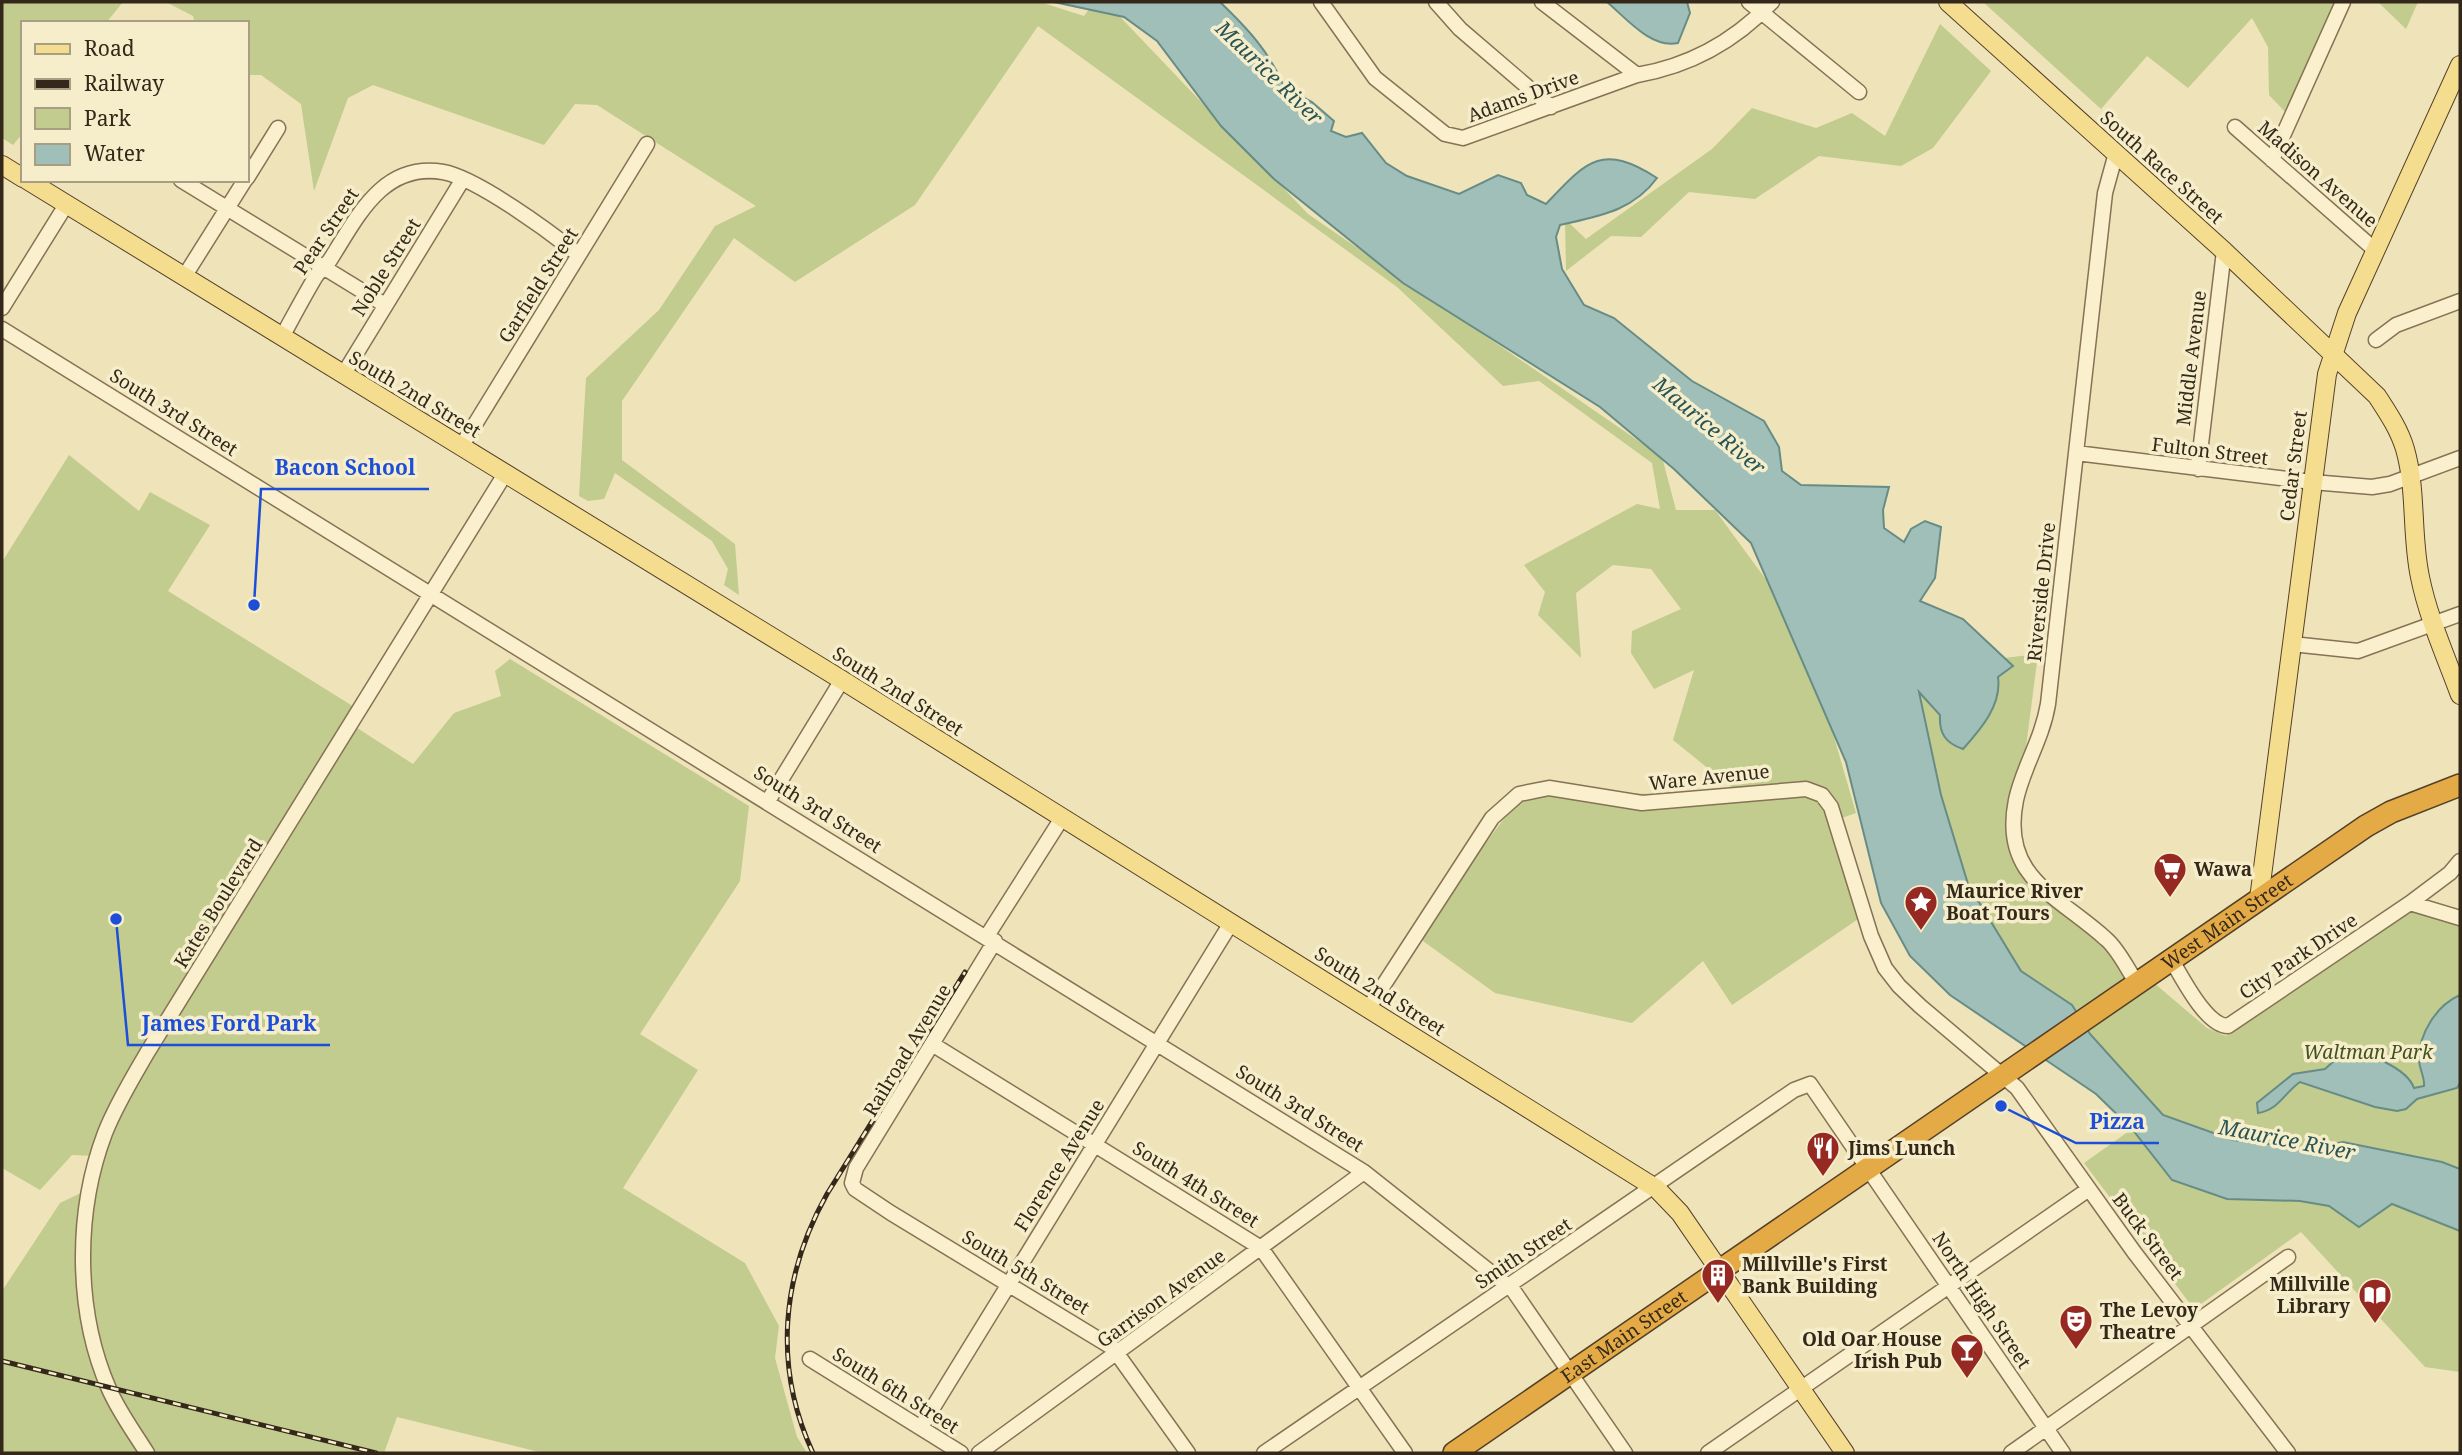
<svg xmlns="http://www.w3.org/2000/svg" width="2462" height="1455" viewBox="0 0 2462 1455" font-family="'Noto Serif',serif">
	<rect width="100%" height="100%" fill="#efe3ba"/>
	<path fill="#c1cc8e" d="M2,2H123L106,23H23V133L13,145L2,138Z
		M166,2H1040L1084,16L1094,2H1106L1308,214L1662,457L1676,510H1715L1803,630L1856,813L1836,820L1864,915L1732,1005L1703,961L1632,1023L1495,993L1416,936L1524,792L1741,795L1673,740L1694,670L1654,689L1631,653L1632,631L1681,609L1651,569L1613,565L1576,593L1581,658L1538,615L1545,592L1524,565L1637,504L1660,509L1652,463L1539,381L1503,386L1397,287L1038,26L915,205L795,282L734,238L622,401V460L735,544L739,595L724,585L728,569L712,541L615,473L604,499L588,501L579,496L586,378L659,310L715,226L756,206L597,105L575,104L544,145L373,85L348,98L314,191L301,104L261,75H247V23H195L193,16Z
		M1983,2H2342L2288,115L2269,95L2268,47L2252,18L2188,88L2147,56L2101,109Z
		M2378,2H2418L2406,29Z
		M1940,24L1991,71L1933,148L1901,166L1819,156L1755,199L1689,192L1641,237L1611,236L1566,271L1565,219L1586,239L1712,149L1752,108L1816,128L1852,113L1885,136Z
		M69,455L139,511L150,492L210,525L168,591L359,710L351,724L413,764L454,713L501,696L495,671L510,659L749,806L740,881L640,1034L698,1070L623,1188L745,1263L779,1326L775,1358L797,1437L807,1453H543L397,1417L384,1453H2V1291L60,1203L89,1189L95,1156L72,1155L40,1190L2,1168V562Z
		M2038,654L2014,840L2021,870L2207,1028L2226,1036L2412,910L2460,926V1169L2442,1162L2343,1142L2311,1149L2233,1140L2163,1115L2090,1034L2021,971L1968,884L1941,795L1918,690L1952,664Z
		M2132,1129L2173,1180L2227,1199L2300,1201L2329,1206L2359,1227L2392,1204L2460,1231V1372L2425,1367L2301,1232L2194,1309L2084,1163Z"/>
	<path fill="#9fbfb8" stroke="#678c86" stroke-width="2" d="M1054,2H1220C1247,28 1270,52 1284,87L1312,102L1334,121L1331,131L1346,137L1362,133L1386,163L1407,176L1459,194L1498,175L1521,183L1527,195L1546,204C1586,162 1601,142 1657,178C1633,211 1599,216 1560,225L1556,237L1562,269L1584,305L1614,318L1692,381L1764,421L1779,447L1782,471L1801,485L1889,487L1883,510L1884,528L1904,542L1911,529L1925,521L1941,527L1935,578L1920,601L1963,619L2013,666L1998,677C2002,705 1981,729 1963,749C1945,743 1939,733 1940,715L1919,692L1941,795L1968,884L2021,971L2072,1005L2090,1034L2163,1115L2233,1140L2311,1149L2343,1142L2442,1162L2460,1169V1231L2392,1204L2359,1227L2329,1206L2300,1201L2227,1199L2172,1180L2132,1129L2096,1094L1950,995L1910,956L1881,903L1846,762L1751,543L1674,469L1600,407L1403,283L1274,179L1221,126L1157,41L1124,17Z
		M1607,2H1687L1690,13L1678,43C1651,49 1626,18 1607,2Z
		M2460,995V1083L2457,1088L2417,1099L2406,1109L2397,1111L2375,1107L2300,1082C2284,1093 2279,1110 2258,1113L2257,1103L2293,1074L2325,1069L2346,1050C2367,1052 2407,1068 2414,1088L2424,1086C2425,1077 2419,1069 2419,1059C2419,1033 2437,1005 2460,995Z"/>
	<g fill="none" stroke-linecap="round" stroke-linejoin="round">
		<defs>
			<path id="minor" d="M1321,2L1375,78L1445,134L1463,138L1637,75C1690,66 1735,41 1772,2
				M1436,2L1460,29L1551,107
				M1542,2L1637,75
				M1749,2L1859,92
				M2235,127L2375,250
				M2116,153L2105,193L2048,704C2042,740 2023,767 2016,800C2000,878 2059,896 2106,939C2119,950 2127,969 2137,983
				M2272,160L2343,2
				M247,178L278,128
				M181,180L385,305
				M184,277L245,180
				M2,308L66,205
				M2,329L1364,1172L1513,1290L1625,1453
				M282,337C293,317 304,296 316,276C320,270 326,266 330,260C357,218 382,162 443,172C477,178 550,232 579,255
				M2376,340L2396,325L2460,301
				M343,375L463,179
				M461,447L647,144
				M2076,453L2312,482L2372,487L2390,484L2460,458
				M2198,469L2224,251
				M2292,644L2358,651L2460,614
				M768,801L842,680
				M2410,903L2460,918
				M987,936L1062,818
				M995,941L856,1168L852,1183L855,1189L891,1213L1113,1348L1188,1453
				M2171,959C2182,977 2206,1026 2228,1026L2410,903L2450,873L2460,861
				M1368,1009L1492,818L1519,794L1549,788L1642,803L1806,789L1822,795L1831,807L1871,936L1885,968L1899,986L1920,1006L2017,1088L2134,1252L2288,1453
				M932,1044L1261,1248L1405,1453
				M810,1359L961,1453
				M921,1427L1231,923
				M147,1453C134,1432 119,1412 109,1389C75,1311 75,1212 105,1133C116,1105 132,1079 147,1053L505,474
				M979,1453L1364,1172
				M1264,1453L1794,1090L1810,1084L2063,1453
				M1708,1453L2089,1189
				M2011,1453L2288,1257"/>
			<path id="major" d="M1948,2L2224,251L2377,396C2388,413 2399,429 2405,449C2417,491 2411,535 2420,577C2428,617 2446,657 2460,695
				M2,165L23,178
				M27,180L842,680L1657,1189L1680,1213L1845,1453
				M2259,899L2327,374L2347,313L2460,65"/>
			<g id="highway">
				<path id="s1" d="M1454,1453L2366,826L2391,812L2460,785"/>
			</g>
		</defs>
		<use href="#minor" stroke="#867254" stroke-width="17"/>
		<use href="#major" stroke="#534029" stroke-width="20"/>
		<use href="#highway" stroke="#534029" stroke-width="24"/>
		<use href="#minor" stroke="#faf0cd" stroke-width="14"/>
		<use href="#major" stroke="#f5dd8f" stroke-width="18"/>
		<use href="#highway" stroke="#e4aa45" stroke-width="21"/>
		<defs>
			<path id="rail" d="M2,1361L376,1453
				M813,1453C773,1367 781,1276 827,1194L965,972"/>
		</defs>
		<use href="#rail" stroke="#34281a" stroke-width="5"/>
		<use href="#rail" stroke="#f6edca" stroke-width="2.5" stroke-dasharray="8" stroke-linecap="butt"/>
	</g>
	<defs>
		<symbol id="supermarket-pin" viewBox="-11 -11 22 30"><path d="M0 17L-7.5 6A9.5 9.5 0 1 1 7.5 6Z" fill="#962a22" stroke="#f6edca"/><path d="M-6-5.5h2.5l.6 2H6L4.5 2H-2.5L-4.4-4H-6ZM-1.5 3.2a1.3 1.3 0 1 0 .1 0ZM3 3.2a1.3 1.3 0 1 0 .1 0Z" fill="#fff"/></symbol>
		<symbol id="sight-pin" viewBox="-11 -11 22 30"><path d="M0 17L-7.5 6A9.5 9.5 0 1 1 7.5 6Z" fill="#962a22" stroke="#f6edca"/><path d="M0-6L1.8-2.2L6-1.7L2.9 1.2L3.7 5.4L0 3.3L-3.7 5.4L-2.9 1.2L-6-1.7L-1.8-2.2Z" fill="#fff"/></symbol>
		<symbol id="restaurant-pin" viewBox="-11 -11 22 30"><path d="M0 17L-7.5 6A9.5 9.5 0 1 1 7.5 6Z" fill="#962a22" stroke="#f6edca"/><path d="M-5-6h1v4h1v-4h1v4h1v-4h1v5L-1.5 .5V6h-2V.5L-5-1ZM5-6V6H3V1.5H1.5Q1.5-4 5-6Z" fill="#fff"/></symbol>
		<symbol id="building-pin" viewBox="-11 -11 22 30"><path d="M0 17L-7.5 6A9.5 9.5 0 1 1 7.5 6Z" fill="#962a22" stroke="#f6edca"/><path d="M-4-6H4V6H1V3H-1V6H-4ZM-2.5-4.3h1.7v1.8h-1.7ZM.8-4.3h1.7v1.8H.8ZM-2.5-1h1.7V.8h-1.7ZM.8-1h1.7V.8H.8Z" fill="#fff"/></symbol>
		<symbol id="library-pin" viewBox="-11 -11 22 30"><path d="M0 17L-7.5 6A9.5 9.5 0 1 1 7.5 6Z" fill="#962a22" stroke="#f6edca"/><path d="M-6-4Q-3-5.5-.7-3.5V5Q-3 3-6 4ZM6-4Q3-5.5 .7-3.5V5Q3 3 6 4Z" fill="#fff"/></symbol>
		<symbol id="theatre-pin" viewBox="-11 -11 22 30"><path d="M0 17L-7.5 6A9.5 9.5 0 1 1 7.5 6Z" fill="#962a22" stroke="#f6edca"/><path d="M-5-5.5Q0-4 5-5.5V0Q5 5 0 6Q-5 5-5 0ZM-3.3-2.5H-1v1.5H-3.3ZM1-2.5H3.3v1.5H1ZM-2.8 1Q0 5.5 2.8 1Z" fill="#fff"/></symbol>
		<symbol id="bar-pin" viewBox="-11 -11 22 30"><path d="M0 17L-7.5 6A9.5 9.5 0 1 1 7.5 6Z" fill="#962a22" stroke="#f6edca"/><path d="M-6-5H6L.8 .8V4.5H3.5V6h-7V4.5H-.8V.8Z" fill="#fff"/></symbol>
	</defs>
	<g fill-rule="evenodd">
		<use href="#supermarket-pin" x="2151" y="850" width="38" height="52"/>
		<use href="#sight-pin" x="1902" y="883" width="38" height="52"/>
		<use href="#restaurant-pin" x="1804" y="1129" width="38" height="52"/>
		<use href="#building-pin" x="1699" y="1256" width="38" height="52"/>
		<use href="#library-pin" x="2356" y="1276" width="38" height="52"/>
		<use href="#theatre-pin" x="2057" y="1302" width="38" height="52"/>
		<use href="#bar-pin" x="1948" y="1331" width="38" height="52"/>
	</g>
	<g text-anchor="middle" stroke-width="7" stroke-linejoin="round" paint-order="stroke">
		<g font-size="19" fill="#34281a" stroke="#f6edca">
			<text transform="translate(1523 96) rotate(-20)" y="7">Adams Drive</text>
			<text transform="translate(2162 167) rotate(42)" y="7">South Race Street</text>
			<text transform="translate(2318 174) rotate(41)" y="7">Madison Avenue</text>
			<text transform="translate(326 231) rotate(-56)" y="7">Pear Street</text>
			<text transform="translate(386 267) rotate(-58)" y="7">Noble Street</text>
			<text transform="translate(538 285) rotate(-58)" y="7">Garfield Street</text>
			<text transform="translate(2191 358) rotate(-83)" y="7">Middle Avenue</text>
			<text transform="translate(415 394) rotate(31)" y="7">South 2nd Street</text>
			<text transform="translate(174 412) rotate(32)" y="7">South 3rd Street</text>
			<text transform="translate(2210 451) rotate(7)" y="7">Fulton Street</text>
			<text transform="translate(2293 466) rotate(-83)" y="7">Cedar Street</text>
			<text transform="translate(2041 592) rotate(-84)" y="7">Riverside Drive</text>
			<text transform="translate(898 691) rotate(32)" y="7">South 2nd Street</text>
			<text transform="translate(1709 777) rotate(-6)" y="7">Ware Avenue</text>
			<text transform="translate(818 809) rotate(32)" y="7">South 3rd Street</text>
			<text transform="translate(218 903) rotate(-58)" y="7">Kates Boulevard</text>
			<text dy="7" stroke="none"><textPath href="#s1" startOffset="938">West Main Street</textPath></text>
			<text transform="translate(2298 956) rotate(-34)" y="7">City Park Drive</text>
			<text transform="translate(1380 991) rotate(32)" y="7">South 2nd Street</text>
			<text transform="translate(907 1050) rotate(-59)" y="7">Railroad Avenue</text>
			<text transform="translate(1300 1108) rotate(32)" y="7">South 3rd Street</text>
			<text transform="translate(1059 1165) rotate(-58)" y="7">Florence Avenue</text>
			<text transform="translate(1196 1184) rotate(32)" y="7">South 4th Street</text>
			<text transform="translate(2148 1236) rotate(53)" y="7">Buck Street</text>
			<text transform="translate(1523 1253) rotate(-34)" y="7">Smith Street</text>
			<text transform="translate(1026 1272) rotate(31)" y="7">South 5th Street</text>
			<text transform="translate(1161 1298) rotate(-36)" y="7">Garrison Avenue</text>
			<text transform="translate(1982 1300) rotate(56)" y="7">North High Street</text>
			<text dy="7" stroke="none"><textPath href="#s1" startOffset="206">East Main Street</textPath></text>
			<text transform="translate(896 1390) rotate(32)" y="7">South 6th Street</text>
		</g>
		<g font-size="19" font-weight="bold" fill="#34281a" stroke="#f6edca" text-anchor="start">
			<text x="2194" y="876">Wawa</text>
			<text x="1946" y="898">Maurice River<tspan x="1946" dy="22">Boat Tours</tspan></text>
			<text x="1848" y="1155">Jims Lunch</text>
			<text x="1742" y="1271">Millville's First<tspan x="1742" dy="22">Bank Building</tspan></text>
			<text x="2350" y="1291" text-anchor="end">Millville<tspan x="2350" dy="22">Library</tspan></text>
			<text x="2100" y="1317">The Levoy<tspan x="2100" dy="22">Theatre</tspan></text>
			<text x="1942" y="1346" text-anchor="end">Old Oar House<tspan x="1942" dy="22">Irish Pub</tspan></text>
		</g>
		<g font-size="19" font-style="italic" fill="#415120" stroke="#f6edca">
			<text x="2368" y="1059">Waltman Park</text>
		</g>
		<g font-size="21" font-style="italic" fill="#285455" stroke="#f6edca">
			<text transform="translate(1269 73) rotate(44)" y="7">Maurice River</text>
			<text transform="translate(1709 426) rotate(40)" y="7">Maurice River</text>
			<text transform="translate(2287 1140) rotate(11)" y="7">Maurice River</text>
		</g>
	</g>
	<path fill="none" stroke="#1d4ed8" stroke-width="2.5" d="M254 605L261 489H429M116 919L128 1045H330M2001 1106L2076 1143H2159"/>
	<g fill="#1d4ed8" stroke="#f6edca" stroke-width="2.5">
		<circle cx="254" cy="605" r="7"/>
		<circle cx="116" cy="919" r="7"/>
		<circle cx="2001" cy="1106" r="7"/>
	</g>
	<g font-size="21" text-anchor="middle" font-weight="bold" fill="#1d4ed8" stroke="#f6edca" stroke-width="7" stroke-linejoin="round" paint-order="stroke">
		<text x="345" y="475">Bacon School</text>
		<text x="229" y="1031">James Ford Park</text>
		<text x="2117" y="1129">Pizza</text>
	</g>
	<rect width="2462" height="1455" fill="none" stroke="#34281a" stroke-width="7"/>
	<rect x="21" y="21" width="228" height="161" fill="#f6edca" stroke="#a89e84" stroke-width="2"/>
	<rect x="35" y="44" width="35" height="10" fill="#f5dd8f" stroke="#a89e84" stroke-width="2"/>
	<text x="84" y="56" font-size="21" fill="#34281a">Road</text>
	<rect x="35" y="79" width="35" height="10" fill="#34281a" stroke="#a89e84" stroke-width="2"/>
	<text x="84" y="91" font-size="21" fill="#34281a">Railway</text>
	<rect x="35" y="108" width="35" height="21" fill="#c1cc8e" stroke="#a89e84" stroke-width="2"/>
	<text x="84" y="126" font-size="21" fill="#34281a">Park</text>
	<rect x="35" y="144" width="35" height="21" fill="#9fbfb8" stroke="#a89e84" stroke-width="2"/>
	<text x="84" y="161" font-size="21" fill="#34281a">Water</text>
</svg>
